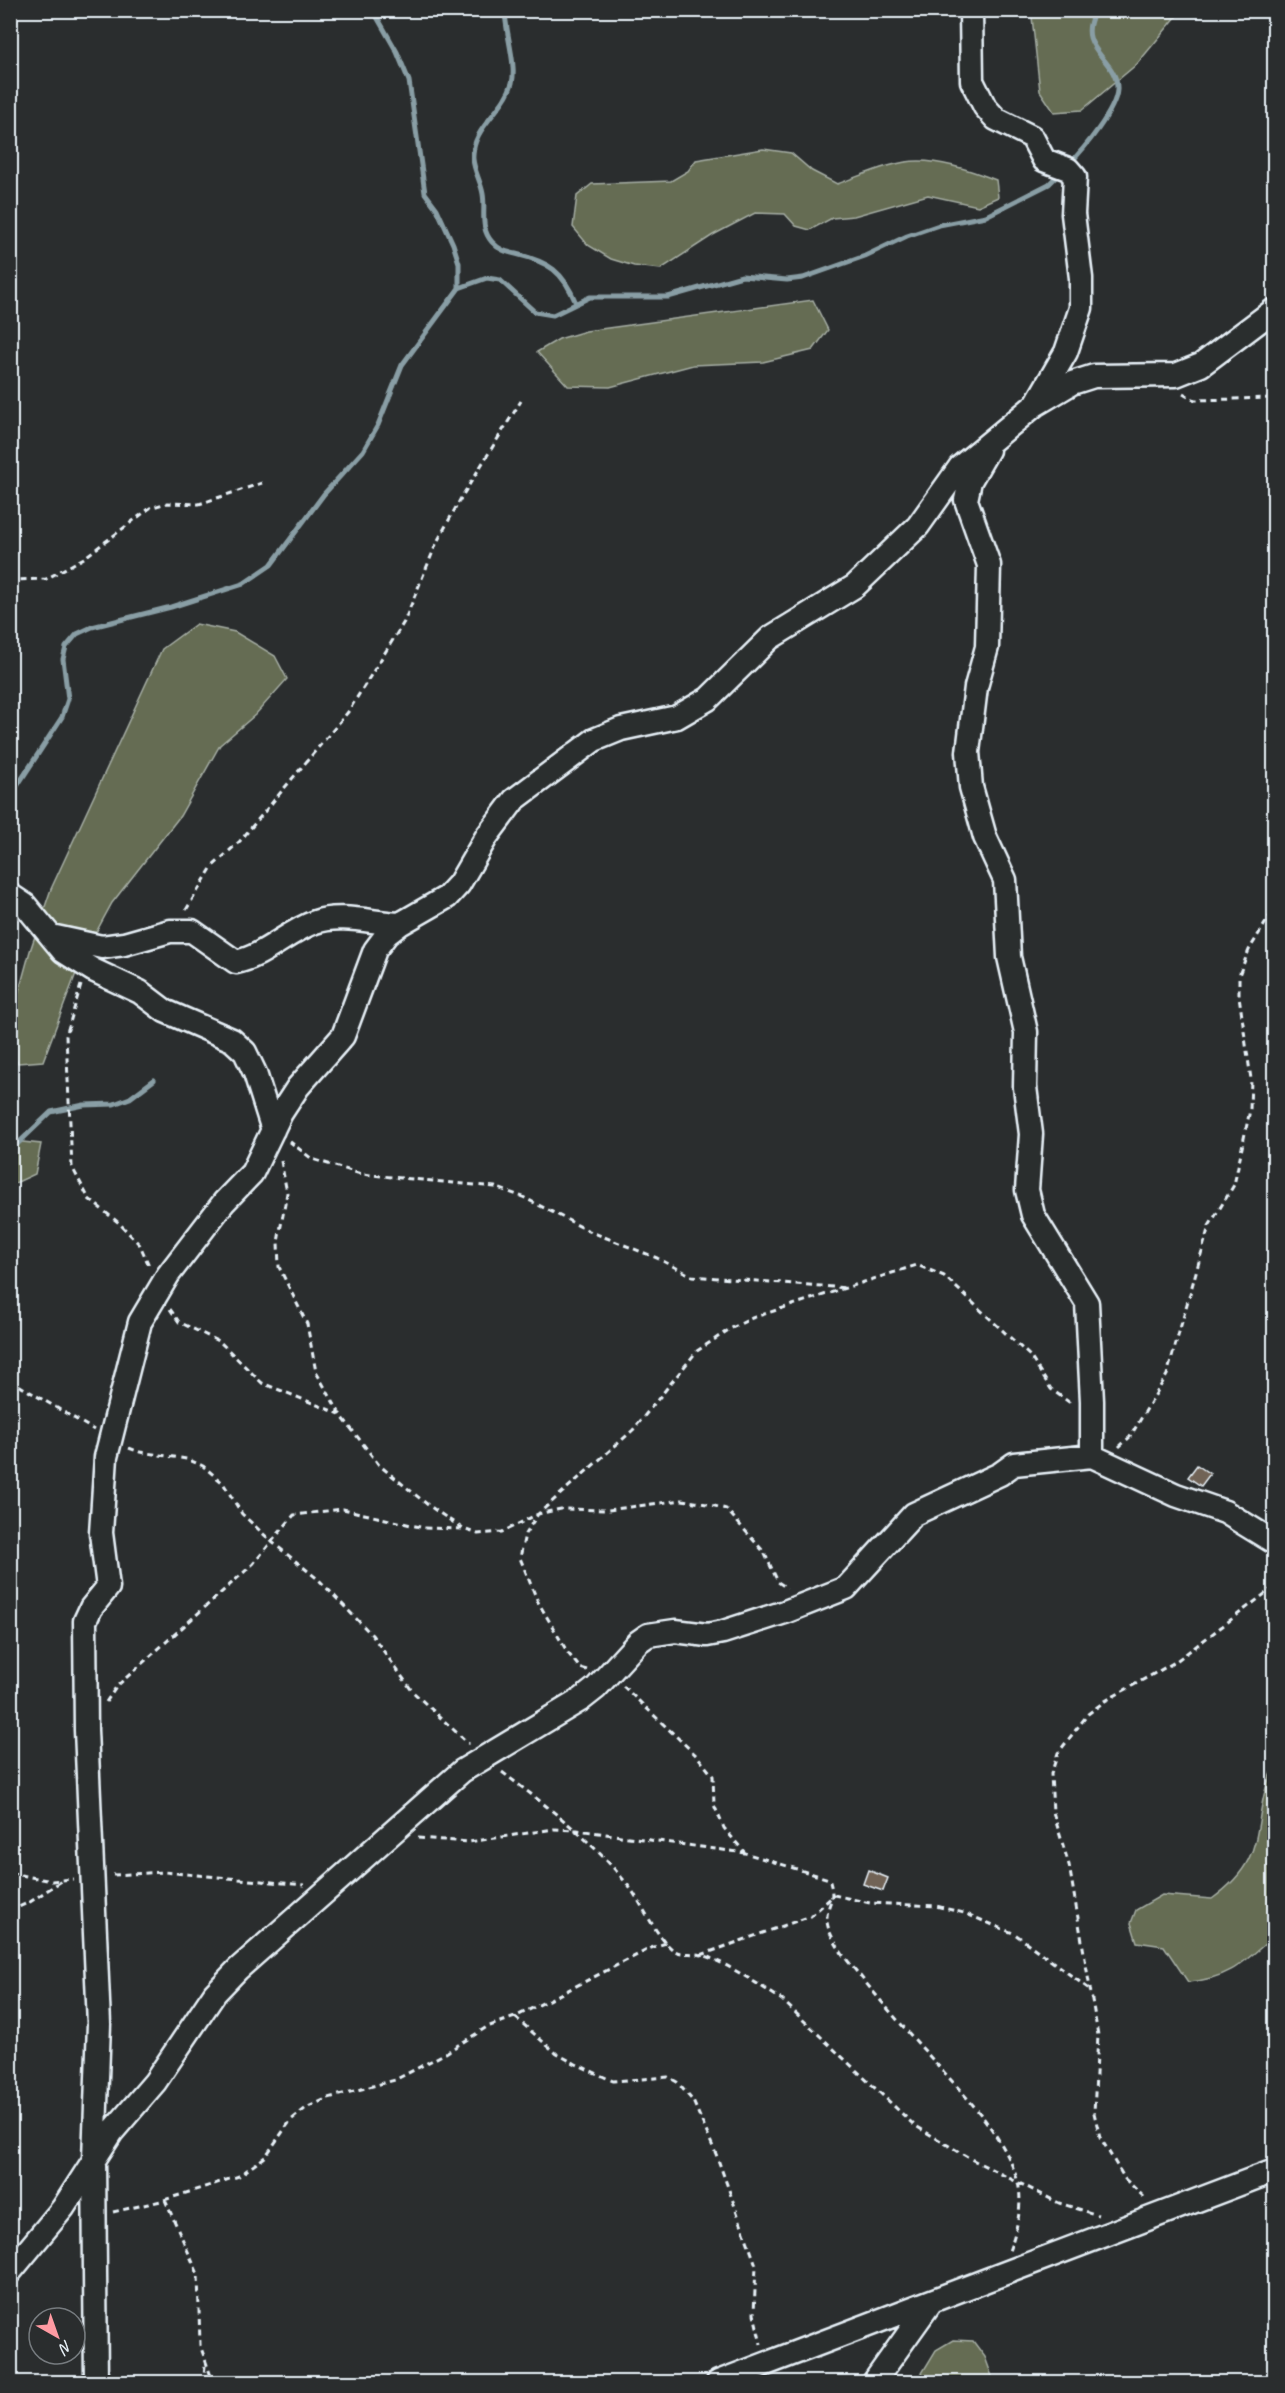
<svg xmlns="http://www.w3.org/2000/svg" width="1285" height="2393" viewBox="0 0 1285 2393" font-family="Caveat,sans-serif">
	<rect width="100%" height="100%" fill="#2a2d2e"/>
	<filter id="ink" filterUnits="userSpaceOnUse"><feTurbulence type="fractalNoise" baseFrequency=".0167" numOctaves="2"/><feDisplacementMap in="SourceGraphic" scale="12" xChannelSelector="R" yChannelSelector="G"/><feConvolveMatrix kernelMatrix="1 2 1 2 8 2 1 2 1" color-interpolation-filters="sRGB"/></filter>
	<g filter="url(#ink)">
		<path fill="#656c52" stroke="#a6aea5" stroke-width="1.5" d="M1035,11V10L1181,11L1137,64L1082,110L1054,112L1040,91L1032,17Z
			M763,149L791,153L812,171L837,184C863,175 892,161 919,161C944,161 973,171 996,180L998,197L978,206L928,195L854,216L832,218L810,230L796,226L785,214L755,213L713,235L661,269L634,266L611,259L588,245L573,227L577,196L592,184L671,181L688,171L696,160Z
			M813,300L828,330L813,350L763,362L693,365L610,387L568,386L537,352L559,339L586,331Z
			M196,624L235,632L275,656L287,679L255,715L220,745L180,816L112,903L81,960L43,1061L18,1063L11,1053V1020L30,951L51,889L162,649Z
			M13,1141L41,1144L35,1174L11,1185V1143Z
			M1274,1766V1936C1244,1962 1229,1979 1188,1982L1164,1946L1137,1942L1131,1923L1136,1910L1162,1895L1212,1899C1273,1855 1248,1823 1274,1766Z
			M953,2340L973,2341L985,2357L994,2382H920L919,2378L936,2350Z"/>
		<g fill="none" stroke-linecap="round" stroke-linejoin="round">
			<path stroke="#899ea5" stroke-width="5" d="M373,10L397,52L409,81L425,193L437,209L453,244L459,263V288
				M505,10C505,31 517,65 512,83C504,111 471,128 473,159C474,171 481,182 483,194C486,211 479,227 492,242C499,250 507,252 516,254C549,262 563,271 576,303
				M1069,164C1084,149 1116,110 1117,90C1119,58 1072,49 1096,10
				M10,797L62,717L68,699L63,659L66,647L77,634L92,627L171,607L243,584L271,565L324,494L363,451L378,425L402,365L459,288L487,278L500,280L535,312L553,315L590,297H668L742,276L787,280L803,278L865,256L907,236L939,225L986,216L1049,184L1061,172
				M10,1151L51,1112L84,1105L114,1104L130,1098L154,1080"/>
		</g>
		<path fill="#716357" stroke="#e8f1f8" stroke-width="1.5" d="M1197,1465L1210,1474L1201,1486L1188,1477Z
			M868,1870L888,1878L883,1891L863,1884Z"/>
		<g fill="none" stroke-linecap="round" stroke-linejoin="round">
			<defs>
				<path id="minor" d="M971,10L972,81L985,107L996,119L1032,137L1044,160L1068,169L1075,177L1073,214L1081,278V308L1066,352L1036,404
					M988,450L970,481L966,500L989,565L987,647L976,687L968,752L971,787L985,837L1005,880L1009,957L1026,1032L1025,1087L1031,1134L1027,1190L1033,1215L1087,1303L1092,1401V1456
					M10,895L25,905L63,951L93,970L140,992L165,1011L232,1040L245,1052L255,1073L273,1130
					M51,936L102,947L124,944L170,931H192L236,962C265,956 287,932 315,922C340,913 374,923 400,924
					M10,2272L63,2208L112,2132L155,2082L215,1993L238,1969L462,1771L582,1699L596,1688L638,1642L648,1635L675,1631L707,1635L723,1632L785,1612L846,1588L914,1514L1000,1474L1014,1464L1092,1456L1176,1495L1225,1512L1274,1542
					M96,2382L94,2159L99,2024L86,1730L85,1621L91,1608L108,1587L101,1533L106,1457L140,1322L168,1275L224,1202L252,1173L281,1113L298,1087L343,1036L375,950L387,934L400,924L447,897L459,884L487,836L514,800L594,740L621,729L677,717L708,699L770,638L855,586L918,526L960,467L1035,405L1072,383L1094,376L1176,375L1201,365L1274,310
					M718,2382L1274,2171
					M874,2382L931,2302"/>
			</defs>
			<use href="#minor" stroke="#e8f1f8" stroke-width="27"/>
			<path stroke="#e8f1f8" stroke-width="3" stroke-dasharray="6 4.5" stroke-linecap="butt" d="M1183,393L1195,400L1274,398
				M10,580L46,579L84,558L150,508L167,503L199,504L262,483
				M186,910L212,867L240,841L348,712L404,622L437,542L461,498L521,401
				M81,985L66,1036L72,1167L89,1199L119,1223L140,1245L150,1268
				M289,1141L312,1159L361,1174L495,1187L523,1197L589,1231L657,1258L692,1276L847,1288
				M281,1161L287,1193L278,1242L279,1267L307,1324L316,1372L339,1412
				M170,1309L179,1322L220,1342L262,1383L340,1414L379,1465L428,1505L463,1529L478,1534L502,1532L538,1514L561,1509L608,1510L682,1500L707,1504L726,1509L764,1552L778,1582L787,1588
				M10,1380L94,1430
				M1119,1447L1130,1437L1167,1375L1209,1226L1234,1185L1250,1110L1251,1079L1239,996V975L1249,950L1274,909
				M129,1448L140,1452L187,1459L203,1466L223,1483L242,1514L272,1542L319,1580L372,1635L413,1692L469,1744
				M587,1670L580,1668L568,1653L538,1602L520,1558L525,1534L538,1514L633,1430L697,1351L730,1329L752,1318L917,1265L944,1276L1030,1356L1051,1389L1073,1405
				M623,1686L698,1757L713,1776L714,1805L724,1828L745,1853
				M106,1702L117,1686L253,1564L294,1515L343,1509L424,1528L463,1529
				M502,1772C548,1807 594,1841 630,1888C644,1907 654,1933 672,1949C680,1956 692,1952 702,1955C725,1962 761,1986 782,2000L914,2125L971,2159L1059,2203L1098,2215
				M418,1838L469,1842L554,1829L577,1830L745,1853L829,1879C837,1902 826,1902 827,1921C828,1933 837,1945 843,1955C872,1991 902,2026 933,2060C964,2095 1003,2133 1017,2179C1024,2201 1017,2230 1009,2251
				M10,1873L52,1881L74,1879
				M113,1875L164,1872L304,1885
				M10,1911L30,1902L63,1880
				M701,1955L811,1916L834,1895L870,1903L936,1906L964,1913L1015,1934L1092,1991
				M515,2017L557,2054L576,2064L613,2081L668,2077L677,2082L693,2101L716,2154L756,2265L754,2314L761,2344
				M1144,2197L1125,2179L1100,2137L1094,2113L1098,2035L1069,1865L1053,1812L1051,1774L1058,1753L1088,1714L1105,1701L1175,1662L1274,1587
				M165,2200L198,2274L200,2345L213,2382
				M113,2212L161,2201L239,2176L265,2157L291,2120L306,2108L328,2098L395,2080L444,2054L487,2027L515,2017L651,1948L666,1943
				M203,2382L205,2366"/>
			<use href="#minor" stroke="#2a2d2e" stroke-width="22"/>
		</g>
	</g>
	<rect width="1285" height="2393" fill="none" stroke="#2a2d2e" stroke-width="36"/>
	<rect x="18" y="18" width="1249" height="2357" fill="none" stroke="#e8f1f8" stroke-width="2" filter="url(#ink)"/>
	<g transform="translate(57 2336) rotate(140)"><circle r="28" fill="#2a2d2e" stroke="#767b7f" stroke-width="1.5"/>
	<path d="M0-4.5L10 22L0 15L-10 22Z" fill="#ff9aa2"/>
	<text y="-9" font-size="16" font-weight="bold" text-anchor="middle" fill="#e8f1f8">N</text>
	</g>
</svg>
